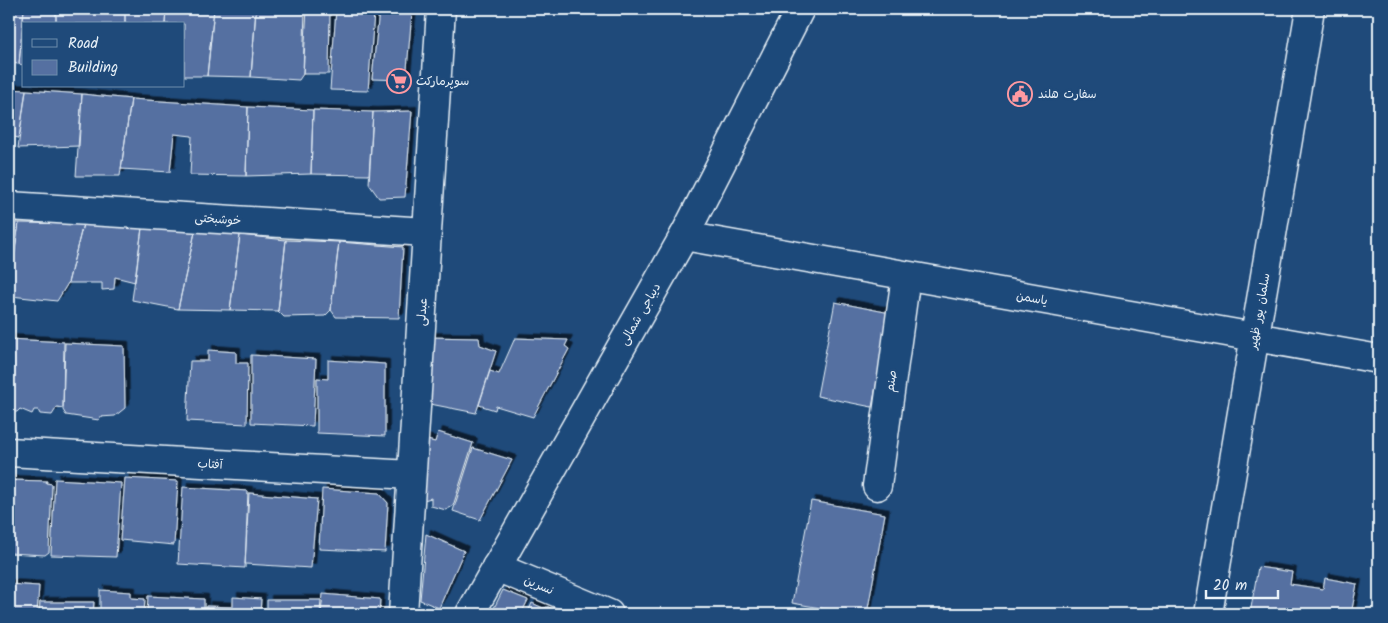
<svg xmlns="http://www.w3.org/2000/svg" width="1388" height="623" viewBox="0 0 1388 623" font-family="Kalam,'Playpen Sans Arabic',sans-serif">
	<defs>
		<filter id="shadow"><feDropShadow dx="4.5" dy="-4.5" stdDeviation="0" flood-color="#0009"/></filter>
	</defs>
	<rect width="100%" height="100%" fill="#1f4a7a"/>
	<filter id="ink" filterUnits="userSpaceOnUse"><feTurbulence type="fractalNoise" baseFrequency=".02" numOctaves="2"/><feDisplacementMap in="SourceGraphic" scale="10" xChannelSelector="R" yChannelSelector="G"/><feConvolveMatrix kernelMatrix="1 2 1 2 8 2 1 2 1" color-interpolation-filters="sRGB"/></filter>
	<g filter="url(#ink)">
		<path fill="#5570a1" stroke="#e8f1f8" filter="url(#shadow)" d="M9,9H24L19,64L9,63Z
			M24,9H56V24H24V65L19,64Z
			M56,9H125V24H56Z
			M125,9H166L165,24H125Z
			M166,9H214L207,76H184V24H165Z
			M214,9H256L251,77L207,76Z
			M256,9H305L303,74L299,80L251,77Z
			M307,9H330L329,74H303Z
			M336,10L374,13L368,91L330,90Z
			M379,11L412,12L406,80L372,79Z
			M9,89L26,90L19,138L9,136Z
			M26,90L82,94L79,146L18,148Z
			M82,94L131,99L120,176H76Z
			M131,99L248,107L246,176L190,175L192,136L174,134L170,172L121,169Z
			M248,107L313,110L311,174L246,176Z
			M313,110L373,112L369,175L311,174Z
			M412,111L405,197L379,198L369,184L373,112Z
			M9,223H19L9,287Z
			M19,223L83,224L68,283L57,301L11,296L9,292Z
			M83,224L142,228L135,282L115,277L114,289L102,290V283H68Z
			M142,228L195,232L178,309L132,300Z
			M195,232L240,235L230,310L178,309Z
			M240,235L286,240L278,311L230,310Z
			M286,240L339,242L331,310L325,316L284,317L278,311Z
			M339,242L403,247L399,318L336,317L331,310Z
			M835,302L890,313L872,407L817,396Z
			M424,337L479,338L480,345L496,351L476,413L420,402Z
			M515,338L568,340L565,346L569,349L533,417L496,406L495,410L479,405L490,371L499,374Z
			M9,339L64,342L63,408L57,407L52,415L40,414L38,410H34L32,414L20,409L17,412H9Z
			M65,343L124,346L125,408L115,416L100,417L99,420L66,415L63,410Z
			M208,350L236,352V363H248L247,424L187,421L190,361H208Z
			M251,355L316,359L313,426L251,423Z
			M328,360L385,364V436L317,433V378L328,379Z
			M438,432L473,443L453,506L446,510L431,506V498L420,501L423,439L435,442Z
			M473,448L512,460L480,520L453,511Z
			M125,478L178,481L174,545L120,540Z
			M55,479L121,483L116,557L51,555Z
			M9,480L47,481L46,483L52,484L49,552L45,555L9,553Z
			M183,487L248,491L245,568L178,564Z
			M322,489L379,493L388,503L385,552L319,549Z
			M249,493L317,499L311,568L245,564Z
			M811,501L885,514L867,614H855L792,603Z
			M426,534L464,551L439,608L420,600Z
			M1258,567L1292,572L1290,584L1323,589L1325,578L1357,584L1351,614H1250Z
			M9,584L39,586L37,614H9Z
			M100,590L131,592V598L145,599L144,614H100Z
			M503,590L528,600L521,614H491Z
			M323,594L380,599L379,614H321Z
			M148,596L204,599V614H147Z
			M233,597L261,599L260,614H206V606L233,607Z
			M267,600H321L320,614H267Z
			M40,602H94L93,614H39Z
			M532,603L543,608L548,607L565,614H527Z"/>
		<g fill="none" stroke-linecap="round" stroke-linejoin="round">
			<defs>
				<path id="minor" d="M9,206L427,232
					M684,236L1379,359
					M9,452L411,475
					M877,486L906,276
					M496,567L609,614
					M403,614L441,9
					M1208,614L1310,9"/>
				<path id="secondary" d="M470,614L684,236L800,9"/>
			</defs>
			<use href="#minor" stroke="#e8f1f8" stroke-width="31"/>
			<use href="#secondary" stroke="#e8f1f8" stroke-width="31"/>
			<use href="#minor" stroke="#1f4a7a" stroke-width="28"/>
			<use href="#secondary" stroke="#1f4a7a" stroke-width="28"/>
		</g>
	</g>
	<defs>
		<symbol id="supermarket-ring" viewBox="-11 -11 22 22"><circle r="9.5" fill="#1f4a7a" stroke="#ff9aa2" stroke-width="1.5"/><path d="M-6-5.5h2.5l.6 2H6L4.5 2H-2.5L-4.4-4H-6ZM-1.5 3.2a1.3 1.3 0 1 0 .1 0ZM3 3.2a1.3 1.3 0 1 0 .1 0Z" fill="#ff9aa2"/></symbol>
		<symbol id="civic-ring" viewBox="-11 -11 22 22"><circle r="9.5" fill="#1f4a7a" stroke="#ff9aa2" stroke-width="1.5"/><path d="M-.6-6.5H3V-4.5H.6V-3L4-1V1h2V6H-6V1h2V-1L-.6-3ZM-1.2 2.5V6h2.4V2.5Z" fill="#ff9aa2"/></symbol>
	</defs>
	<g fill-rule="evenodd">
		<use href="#supermarket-ring" x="385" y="67" width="28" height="28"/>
		<use href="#civic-ring" x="1006" y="80" width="28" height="28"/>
	</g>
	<g text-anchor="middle" stroke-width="5" stroke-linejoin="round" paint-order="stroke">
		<g font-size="12" fill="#e8f1f8" stroke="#1f4a7a" text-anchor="start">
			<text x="416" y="85">سوپرمارکت</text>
			<text x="1038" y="98">سفارت هلند</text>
		</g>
		<g font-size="12" fill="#e8f1f8" stroke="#1f4a7a">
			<text transform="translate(218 219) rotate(4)" y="4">خوشبختی</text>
			<text transform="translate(1032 298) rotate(10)" y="4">یاسمن</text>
			<text transform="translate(1259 311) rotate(-80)" y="4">سلمان پور ظهیر</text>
			<text transform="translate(422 312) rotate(-86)" y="4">عبدلی</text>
			<text transform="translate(640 314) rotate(-60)" y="4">دیباجی شمالی</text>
			<text transform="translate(891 381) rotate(-82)" y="4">صنم</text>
			<text transform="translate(210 464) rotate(3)" y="4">آفتاب</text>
			<text transform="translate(539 585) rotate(23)" y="4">نسرین</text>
		</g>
	</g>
	<rect width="1388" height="623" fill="none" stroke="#1f4a7a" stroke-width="30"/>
	<rect x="15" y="15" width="1358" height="593" fill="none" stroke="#e8f1f8" stroke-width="2" filter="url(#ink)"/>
	<rect x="22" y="22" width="162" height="65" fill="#1f4a7a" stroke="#6f8dac"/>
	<rect x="32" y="39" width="25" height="8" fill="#1f4a7a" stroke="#6f8dac"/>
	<text x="68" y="48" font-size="15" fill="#e8f1f8">Road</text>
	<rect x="32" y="60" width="25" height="15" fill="#5570a1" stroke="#6f8dac"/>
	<text x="68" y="72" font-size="15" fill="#e8f1f8">Building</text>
	<path d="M1206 590v8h72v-8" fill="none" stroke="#e8f1f8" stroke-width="2.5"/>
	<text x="1213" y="590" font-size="15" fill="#e8f1f8" stroke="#1f4a7a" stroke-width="4" paint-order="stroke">20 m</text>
</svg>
